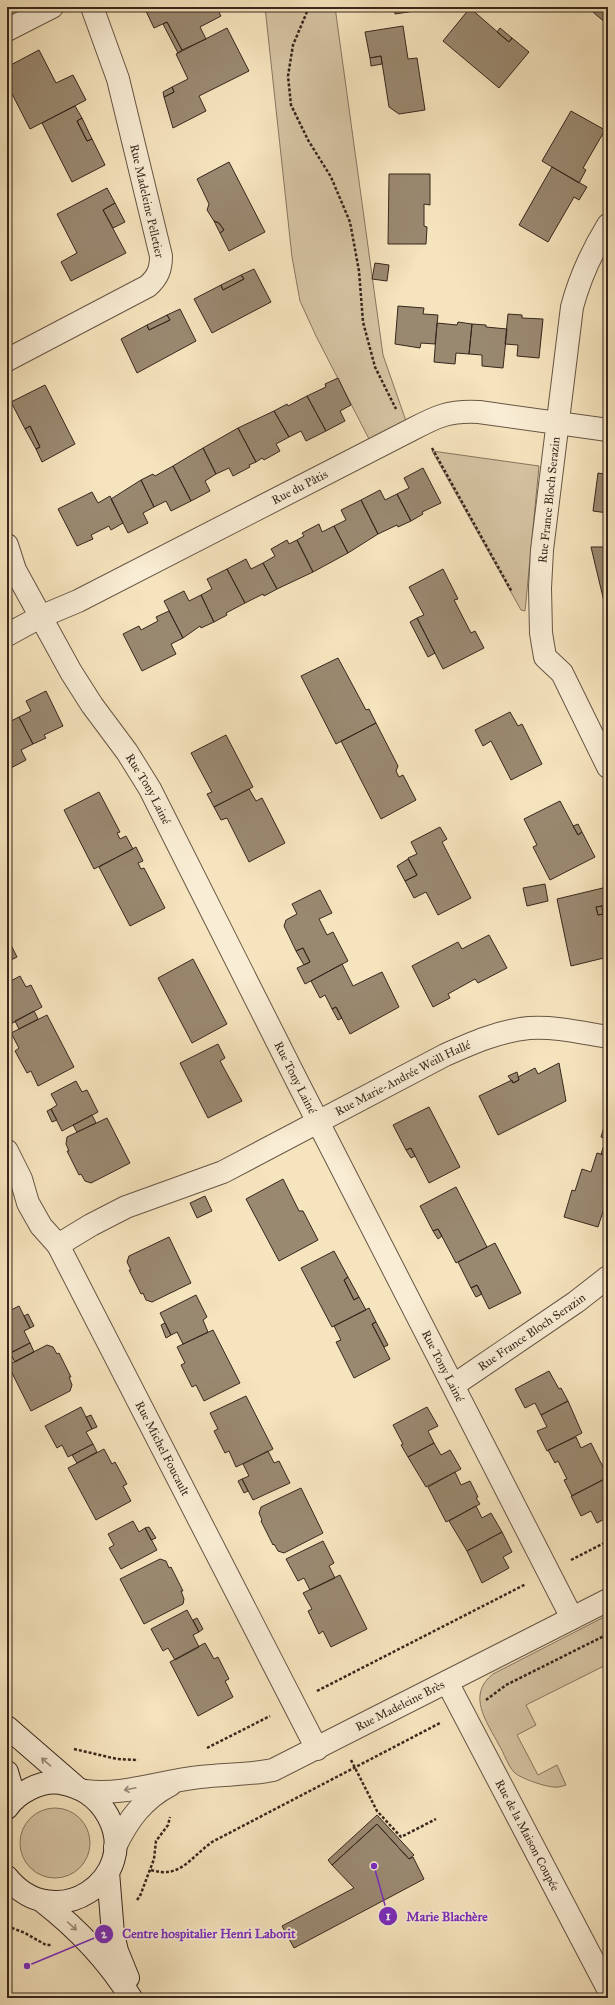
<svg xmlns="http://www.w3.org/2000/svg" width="615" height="2005" viewBox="0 0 615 2005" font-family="'IM FELL Great Primer',serif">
	<rect width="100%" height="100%" fill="#f6e4be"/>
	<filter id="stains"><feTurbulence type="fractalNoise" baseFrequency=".005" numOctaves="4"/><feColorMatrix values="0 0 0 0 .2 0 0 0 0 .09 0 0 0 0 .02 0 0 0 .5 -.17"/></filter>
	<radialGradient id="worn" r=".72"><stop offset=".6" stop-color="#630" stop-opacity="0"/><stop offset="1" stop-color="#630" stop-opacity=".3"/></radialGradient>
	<path fill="#d6c4a3" stroke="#867660" d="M265,7H335L383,355L406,421L369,439L316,336L300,301L292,257Z
		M432,451L539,466L525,611L521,610Z
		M608,1615V1664L526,1705L536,1725L517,1735L538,1775L557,1765L566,1785C562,1786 558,1788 554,1787C546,1787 519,1778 514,1772C508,1766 504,1753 499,1745C487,1722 466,1695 493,1674Z
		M20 1843a35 35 0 1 1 70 0a35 35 0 1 1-70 0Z"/>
	<path fill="#9a8971" stroke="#37271d" d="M144,7H216L221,16L200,27L206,39L182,50L167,22L154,28Z
		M394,7H420L421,10L395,14Z
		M587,7H608V22L607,24Z
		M470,8L509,42L512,38L529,52L499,88L443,41Z
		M167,22L182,50L178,53L163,24Z
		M403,26L408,59L417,58L425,110L399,114L389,107L381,56L370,58L365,32Z
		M227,28L249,71L199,96L206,111L173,128L164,97L174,92L172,87L188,79L176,54Z
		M500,28L512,38L509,42L497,32Z
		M39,50L56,83L73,75L86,100L30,129L7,84V67Z
		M381,56L382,64L371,66L370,58Z
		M172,87L174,92L164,97L163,92Z
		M75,106L82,118L77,121L87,141L92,139L105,165L72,182L42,123Z
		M571,111L605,130L583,168L586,170L579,183L542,161Z
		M82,118L92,139L87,141L77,121Z
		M229,162L265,232L229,251L220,233L224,230L219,223L214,221L207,210L209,204L197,179Z
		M552,167L587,187L579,200L574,197L548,242L519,225Z
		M389,174H430V205L424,204V226L427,227L426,244H388Z
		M107,188L115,203L103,210L126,253L71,281L61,262L77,253L57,214Z
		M115,203L125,222L113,228L103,210Z
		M214,221L219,223L224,230L220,233Z
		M375,263L389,265L387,281L372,279Z
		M254,269L271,302L212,333L194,299L221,285L223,290L244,279L241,275Z
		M241,275L244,279L223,290L221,285Z
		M398,306L424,308L423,314L438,315L435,344L421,343L420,348L395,344Z
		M180,309L196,341L137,373L121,339L147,325L149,330L170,320L167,315Z
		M508,314L522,315V318L543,319L539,358L517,356L518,345L505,344Z
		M167,315L170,320L149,330L147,325Z
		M458,322L472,324L469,354L456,353L455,364L434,362L437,323L457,325Z
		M472,324L486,325V327L507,329L503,368L482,366V355L469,354Z
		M338,378L351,405L340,411L345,421L326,431L307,396L326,387L325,384Z
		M45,385L75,444L42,462L36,449L40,447L30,426L25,429L11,402Z
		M307,396L326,431L306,441L301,431L289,437L274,411L287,404L288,406Z
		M274,411L289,437L276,444L280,451L264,460L262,458L256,462L238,428Z
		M30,426L40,447L36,449L25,429Z
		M238,428L256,462L249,465L250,467L233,476L229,468L216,474L203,448Z
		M203,448L216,474L205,481L210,491L191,501L173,466Z
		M173,466L191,501L171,511L166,501L154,507L141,480L153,474L155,476Z
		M423,468L441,503L422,512L423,514L411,521L397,494L409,488L404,478Z
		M605,472H608V513L593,511L598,473L604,474Z
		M141,480L154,507L143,513L148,523L128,533L111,499Z
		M380,490L385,500L397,494L411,521L398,527L397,525L378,534L361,500Z
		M92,492L98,503L110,496L123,523L111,530L109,526L91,535L93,539L77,546L58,509Z
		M361,500L378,534L348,553L334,526L346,520L341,510Z
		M319,524L322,532L334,526L348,553L313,572L297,540L304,536L302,533Z
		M287,540L289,544L297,540L313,572L277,589L263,563L275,556L271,549Z
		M591,547H608V610H606Z
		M246,559L251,569L263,563L277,589L264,596L263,594L245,603L227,569Z
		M227,569L245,603L226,613L227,615L214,622L201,595L212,589L207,579Z
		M443,569L458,599L454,600L471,633L475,631L484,648L443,669L417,618L424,615L409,587Z
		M184,591L189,601L201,595L214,622L201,628L200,626L183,638L164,601Z
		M169,611L183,638L171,644L176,654L142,671L123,634L139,626L141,630L158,621L156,617Z
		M417,618L435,653L428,657L410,622Z
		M338,658L366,710L369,709L376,723L336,744L301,676Z
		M46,691L63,726L44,735L46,738L33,744L19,717L31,711L26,701Z
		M510,712L518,726L522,724L542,764L511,780L491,741L483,746L475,730Z
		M19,717L33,744L21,750L26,760L7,770V723Z
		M376,723L398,766L396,771L399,777L403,775L416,800L381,819L341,741Z
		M226,735L253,787L214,807L207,794L212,792L191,753Z
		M249,789L256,801L262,798L285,843L249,862L227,818L221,820L214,807Z
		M99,792L120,832L117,833L120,839L126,836L133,849L94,869L64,810Z
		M560,801L578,835L582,832L595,857L550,880L533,847L537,845L524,819Z
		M578,824L582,832L578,835L573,826Z
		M440,827L447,839L442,842L471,898L438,915L426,892L414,898L405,881L417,875L408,858L417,854L411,842Z
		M136,847L143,861L138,863L141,869L144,868L165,908L130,926L99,867Z
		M408,859L417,875L405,881L397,866Z
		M545,884L548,901L527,906L523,888Z
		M607,887L608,905L596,907L598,915L603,914L608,927V957L571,966L557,899Z
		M320,890L332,913L319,919L327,935L333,932L348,961L305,984L297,968L310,962L303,948L296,951L284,926L286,920L297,914L292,904Z
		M602,906L603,914L598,915L596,907Z
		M489,935L507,968L478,983L475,979L448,994L450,998L433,1007L412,966L458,942L462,949Z
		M7,937L17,957L7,962Z
		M303,948L310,962L304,965L296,951Z
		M193,959L227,1024L192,1043L158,978Z
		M342,964L353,986L382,972L399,1007L350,1034L336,1007L332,1009L325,995L320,998L311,981Z
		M20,976L26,987L31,985L42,1007L7,1026V983Z
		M336,1007L342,1018L338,1020L332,1009Z
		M34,1011L38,1019L19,1029L15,1021Z
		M47,1015L74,1067L38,1086L31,1071L27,1073L15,1051L19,1048L11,1033Z
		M218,1044L225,1058L220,1061L242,1101L208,1118L180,1063Z
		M559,1063L566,1101L498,1135L479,1096L512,1080L513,1083L519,1080L518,1077L535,1068L538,1074Z
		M517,1072L519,1080L513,1083L508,1076Z
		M76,1081L82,1092L87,1090L98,1112L62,1131L51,1109L57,1105L51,1094Z
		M429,1107L460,1167L429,1183L411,1148L406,1150L393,1125Z
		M51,1109L57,1120L52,1122L47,1111Z
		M608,1114V1156L601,1154L606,1139L601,1137Z
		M92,1115L96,1123L77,1132L73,1125Z
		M107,1118L130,1163L91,1183L85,1181L81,1174L79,1175L67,1151H69L66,1144L67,1137Z
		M411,1148L415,1156L411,1158L406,1150Z
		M597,1153L608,1156V1196L598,1227L564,1217L572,1190L575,1191L582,1169L591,1172Z
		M283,1179L299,1211H303L318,1240L279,1261L246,1199Z
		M456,1187L487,1247L456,1263L438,1229L433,1231L420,1206Z
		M205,1196L212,1211L197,1218L190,1203Z
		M438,1229L442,1236L438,1239L433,1231Z
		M169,1237L191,1283L152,1302L146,1300L143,1293L141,1294L129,1270H131L127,1262L129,1256Z
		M495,1243L521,1293L489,1309L477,1285L471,1288L458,1262Z
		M334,1251L348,1277L344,1280L354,1300L359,1297L366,1310L332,1327L301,1268Z
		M348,1277L359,1297L354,1300L344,1280Z
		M477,1285L482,1294L476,1297L471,1288Z
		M196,1295L207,1317L203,1320L208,1332L183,1344L177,1332L171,1335L160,1313Z
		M19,1306L30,1328L24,1331L30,1343L7,1355V1312Z
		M369,1308L376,1322L372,1324L390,1359L354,1378L336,1342L341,1340L334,1326Z
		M28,1314L34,1326L30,1328L24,1316Z
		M376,1322L388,1345L384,1347L372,1324Z
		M165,1323L171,1335L166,1338L161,1325Z
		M213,1330L240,1383L204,1401L196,1385L192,1387L181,1365L185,1363L177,1347Z
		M30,1343L34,1352L15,1362L10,1353Z
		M47,1345L53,1347L57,1354L59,1353L71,1377H69L72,1385L70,1391L31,1411L8,1365Z
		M549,1371L559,1389L561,1388L568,1401L541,1415L535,1403L525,1408L515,1389Z
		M246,1396L273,1449L236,1467L229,1451L225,1453L214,1431L218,1429L210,1413Z
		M568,1401L582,1433L547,1451L537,1431L547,1427L541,1415Z
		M81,1407L92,1429L86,1432L93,1444L68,1457L62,1445L57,1448L45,1426Z
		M427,1407L438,1426L428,1431L434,1443L408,1457L401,1445L403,1444L393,1425Z
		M91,1415L97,1427L92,1429L86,1417Z
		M576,1437L581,1448L591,1443L608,1477L572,1496L564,1480L567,1479L558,1461L555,1463L548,1450Z
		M434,1443L441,1455L450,1450L461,1469L426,1487L408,1457Z
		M93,1444L97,1452L77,1463L72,1455Z
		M104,1449L112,1464L115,1462L127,1484L123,1486L131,1501L96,1520L68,1468Z
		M268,1451L274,1463L279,1461L290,1483L253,1500L242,1479L249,1476L243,1464Z
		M455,1472L461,1485L470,1481L478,1497L476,1498L480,1504L446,1522L428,1487Z
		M242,1479L248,1491L244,1493L238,1481Z
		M605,1479L608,1484V1517L597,1523L591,1511L581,1516L571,1496Z
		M301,1488L323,1533L284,1553L278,1551L274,1544L273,1545L261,1521L262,1520L259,1513L261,1507Z
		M476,1506L482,1518L491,1513L502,1532L467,1551L449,1521Z
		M133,1521L139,1532L145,1528L157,1550L121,1569L109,1548L114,1545L108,1534Z
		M149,1527L156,1538L151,1540L145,1528Z
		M502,1532L512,1552L503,1557L509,1568L482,1583L467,1551Z
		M323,1541L334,1563L329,1566L335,1578L310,1590L304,1578L298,1581L286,1559Z
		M160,1559L166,1561L169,1568L171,1567L183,1591H181L184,1599L183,1604L144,1624L120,1579Z
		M340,1575L367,1629L331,1647L323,1631L319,1634L308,1611L312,1609L303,1593Z
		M187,1610L199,1632L193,1635L199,1647L175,1660L168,1648L163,1651L151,1629Z
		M197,1618L203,1629L199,1632L193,1620Z
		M205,1643L214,1659L218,1657L229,1679L225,1681L233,1697L198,1716L170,1662Z
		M377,1815L414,1855L409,1859L377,1824L332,1865L328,1860Z
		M377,1824L409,1859L413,1857L424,1879L294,1948L282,1926L354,1888L332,1865Z"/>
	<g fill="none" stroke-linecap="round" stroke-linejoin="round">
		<defs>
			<g id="street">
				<path d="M7,30L52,7"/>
				<path d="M608,225C592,251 580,277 572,307L542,550L540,588L541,633L545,657L562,673L608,767"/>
				<path d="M7,360L148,286C158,277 161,269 161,256L118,79L92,7"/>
				<path id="s1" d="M7,545L15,570L71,672L92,705L127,752L150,789L298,1083L572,1618"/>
				<path id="s2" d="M7,635L40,617L78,601L407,432C434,418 447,410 479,412L608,430"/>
				<path id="s3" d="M7,1151L21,1179L28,1203L41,1226L58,1245L317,1749"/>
				<path id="s4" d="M58,1245L91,1225L126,1207L223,1172L445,1055C472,1043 499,1031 529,1028C555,1026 583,1033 608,1037"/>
				<path id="s5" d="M454,1385L576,1302L608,1277"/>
				<path id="s6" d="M447,1682L608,1989"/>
				<path id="s7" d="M85,1791C124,1796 161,1781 200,1777C225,1774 249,1775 273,1770L608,1600"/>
				<path d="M115,1847C128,1820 143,1799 170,1785"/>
			</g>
			<path id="secondary" d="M7,1727L75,1786
				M7,1772L15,1799
				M7,1808C17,1793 41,1780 60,1783C81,1787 97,1796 108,1816C142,1878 55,1937 7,1877
				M108,1872L113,1934L117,1951L128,1978
				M42,1901C78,1929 107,1959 131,1998"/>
		</defs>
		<use href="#street" stroke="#675645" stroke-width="24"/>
		<use href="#secondary" stroke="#37271d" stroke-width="24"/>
		<path stroke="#37271d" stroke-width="2.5" stroke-dasharray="3 2" stroke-linecap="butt" d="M309,7L293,45L288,76L291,105L308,140L331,177L350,222L359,271L363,322L375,367L396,409
			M432,448L512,592
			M571,1560L608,1541
			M317,1691L526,1584
			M486,1700L506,1685L608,1634
			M207,1748L270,1716
			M74,1749L117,1759L138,1760
			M351,1760L377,1811L401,1837L436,1819
			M151,1870C180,1879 190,1858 212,1842L440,1723
			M137,1900L140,1896L154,1859L156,1841L168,1825L170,1817
			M7,1926L25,1933L46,1945H52"/>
		<use href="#street" stroke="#f9edd5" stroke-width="22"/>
		<use href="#secondary" stroke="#f9edd5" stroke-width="22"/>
	</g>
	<defs><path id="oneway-shaft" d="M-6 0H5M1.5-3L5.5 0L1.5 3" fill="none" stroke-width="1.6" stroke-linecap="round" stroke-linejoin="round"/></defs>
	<g stroke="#988a79">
		<use href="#oneway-shaft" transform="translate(46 1762) rotate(-139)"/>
		<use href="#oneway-shaft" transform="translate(130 1789) rotate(168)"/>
		<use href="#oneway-shaft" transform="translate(72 1926) rotate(42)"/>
	</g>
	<g text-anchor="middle" stroke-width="3.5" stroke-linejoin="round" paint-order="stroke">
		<g font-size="12" fill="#37271d" stroke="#f9edd5">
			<text transform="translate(147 201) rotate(77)" y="4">Rue Madeleine Pelletier</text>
			<text dy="4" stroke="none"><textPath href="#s2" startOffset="328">Rue du Pâtis</textPath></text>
			<text transform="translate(549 500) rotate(-84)" y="4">Rue France Bloch Serazin</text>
			<text dy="4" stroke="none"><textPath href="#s1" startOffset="283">Rue Tony Lainé</textPath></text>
			<text dy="4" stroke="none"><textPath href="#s1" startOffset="607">Rue Tony Lainé</textPath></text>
			<text dy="4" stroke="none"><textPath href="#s4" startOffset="384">Rue Marie-Andrée Weill Hallé</textPath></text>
			<text dy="4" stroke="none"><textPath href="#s5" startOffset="94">Rue France Bloch Serazin</textPath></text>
			<text dy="4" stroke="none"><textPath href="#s1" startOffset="931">Rue Tony Lainé</textPath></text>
			<text dy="4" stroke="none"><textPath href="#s3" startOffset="337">Rue Michel Foucault</textPath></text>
			<text dy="4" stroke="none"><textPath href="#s7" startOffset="332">Rue Madeleine Brès</textPath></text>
			<text dy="4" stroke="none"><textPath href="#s6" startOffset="173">Rue de la Maison Coupée</textPath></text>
		</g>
	</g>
	<path fill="none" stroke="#7b2cbf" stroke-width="1.5" d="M374 1866L388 1916M27 1966L104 1934"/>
	<g fill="#7b2cbf" stroke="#f9edd5" stroke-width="1.5">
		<circle cx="374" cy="1866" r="4"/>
		<circle cx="27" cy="1966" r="4"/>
		<circle cx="388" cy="1916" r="10"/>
		<circle cx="104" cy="1934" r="10"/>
	</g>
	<g font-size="12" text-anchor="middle" font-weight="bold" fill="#fff">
		<text x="388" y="1920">1</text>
		<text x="104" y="1938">2</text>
	</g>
	<g font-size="13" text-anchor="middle" font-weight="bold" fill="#7b2cbf" stroke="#f9edd5" stroke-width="3.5" stroke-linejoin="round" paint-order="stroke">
		<text x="447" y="1921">Marie Blachère</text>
		<text x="209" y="1938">Centre hospitalier Henri Laborit</text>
	</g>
	<rect width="615" height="2005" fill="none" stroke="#f6e4be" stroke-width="24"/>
	<rect x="8" y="8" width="599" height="1989" fill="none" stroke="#37271d" stroke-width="2"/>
	<rect x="12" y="12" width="591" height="1981" fill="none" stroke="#37271d"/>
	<rect width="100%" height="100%" filter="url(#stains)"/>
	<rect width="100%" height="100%" fill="url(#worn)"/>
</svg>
